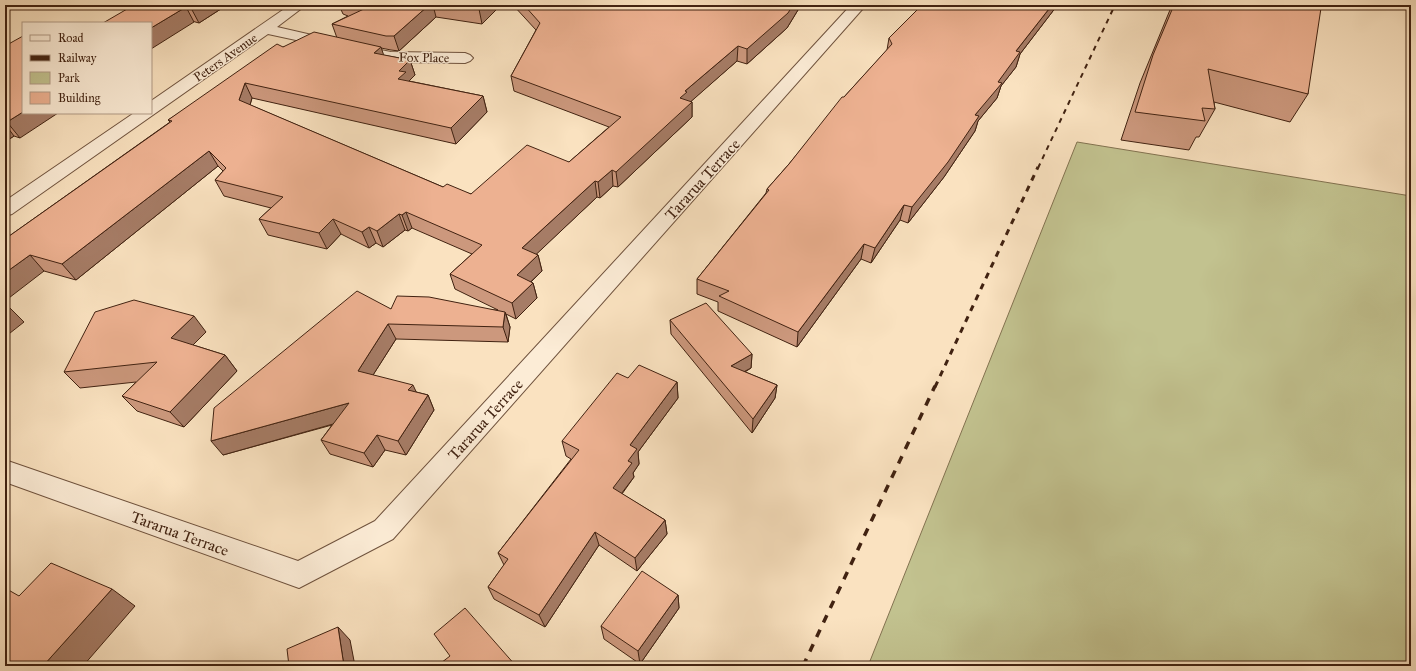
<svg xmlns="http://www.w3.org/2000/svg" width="1416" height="671" viewBox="0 0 1416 671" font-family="'IM FELL Great Primer',serif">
	<rect width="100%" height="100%" fill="#fae2c0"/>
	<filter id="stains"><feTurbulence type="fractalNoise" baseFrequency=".005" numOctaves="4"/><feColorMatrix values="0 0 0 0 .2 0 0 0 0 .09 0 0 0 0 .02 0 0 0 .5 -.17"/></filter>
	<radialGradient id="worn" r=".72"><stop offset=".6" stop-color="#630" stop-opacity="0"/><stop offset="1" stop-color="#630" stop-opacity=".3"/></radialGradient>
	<path fill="#c2c28f" stroke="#827250" d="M1077,142L1411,196V666H868Z"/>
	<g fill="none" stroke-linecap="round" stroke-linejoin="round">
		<defs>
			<path id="street" d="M290,5H306L277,27L338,41L340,44L338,47L333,48L268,34L12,214L5,216V201L134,113H151V101Z
				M851,5H866L393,539L299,588L5,482V460L298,561L375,521Z
				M365,47L391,52L465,53L470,55L473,58L470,61L465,63L391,62L360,54L358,51L360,48Z"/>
		</defs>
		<use href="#street" stroke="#6f523d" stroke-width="2"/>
		<use href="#street" fill="#fcecd6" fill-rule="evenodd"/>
		<path stroke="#412211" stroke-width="2" stroke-dasharray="5 5" stroke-linecap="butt" d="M1038,168L1115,5"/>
		<path stroke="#412211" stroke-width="3" stroke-dasharray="6 6" stroke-linecap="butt" d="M935,387L1038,167"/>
		<path stroke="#412211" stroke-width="3.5" stroke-dasharray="8 8" stroke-linecap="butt" d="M803,666L935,386"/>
	</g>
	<path fill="#cc987d" stroke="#412211" d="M134,5H227L199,23Z
		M339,5H501L482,24L436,17L399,51L391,50L381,48L383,55L410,60L415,75L409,81L483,96L487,112L456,144L252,98L250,105L443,187L471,194L569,162L609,127L514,91L511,76L536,30L513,5H801L787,28L747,64L737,61L691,101L692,102V117L618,187L613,186L600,198L597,197L536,254L538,255L542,271L531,282L533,283L537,298L516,319L506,314L510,327L508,342L396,339L373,375L416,392L428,395L434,410L406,455L385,450L373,467L330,454L321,440L332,425L223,455L391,309L498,310L455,289L450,274L472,254L412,228L408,231L405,230L383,247L376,243L369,248L341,234L327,249L268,235L259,219L271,208L224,196L215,180L223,171L218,166L76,280L44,271L5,239L170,122L168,120L283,47L337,38L332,24L348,16L343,14Z
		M922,5H1057L1056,7L1020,54L1016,67L1001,86L997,98L978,121L975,131L944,177L908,223L900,220L871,263L861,259L797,347L718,311V302L697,294V279L766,193L767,189L789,164L844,97L887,50L889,38Z
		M1172,5H1305L1308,94L1290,122L1214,102L1215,109L1199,137H1196L1189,150L1121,140L1140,83Z
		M5,46L20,138L14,136L5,142Z
		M670,320L752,354L751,368L745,372L777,385L775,398L752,433L671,334Z
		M206,332L193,345L225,355L237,371L184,427L137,411L122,396L136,382L80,388L64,372Z
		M628,378L677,382L678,398L638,452L639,464L633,473L634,477L622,494L665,520L667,534L637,571L599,545L545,627L494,599L488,587L504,565L498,553L571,459L566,456L562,441Z
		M678,595L679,608L640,664L604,639L601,626Z"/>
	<path fill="#a67c66" stroke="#412211" d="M195,5H227L199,23L191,8Z
		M429,5H433L436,17L399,51L394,36Z
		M483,5H501L482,24L479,9Z
		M793,5H801L787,28L747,64V49Z
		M1052,5H1057L1056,7L1020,54L1016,67L1001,86L997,98L978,121L975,131L944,177L908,223L912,207L998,82L1016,51Z
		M186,7L194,22L151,49V28Z
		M738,46L737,61L687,105L692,102V117L618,187L616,172L680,98L685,91Z
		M381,47L386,62L374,53Z
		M410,60L415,75L409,81L411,87L398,79L399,71Z
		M245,83L252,98L247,115L239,100Z
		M483,96L487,112L456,144L451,128Z
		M23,112V113H58L20,138L7,122Z
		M5,124L14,136L5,142Z
		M209,151L218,166L76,280L62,264Z
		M612,170L613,186L600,198L598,182Z
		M595,181L597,197L526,264L522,248Z
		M904,205L900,220L871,263L875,248Z
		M406,212L412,228L408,231L402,215Z
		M399,214L405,230L383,247L377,231Z
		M333,219L341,234L327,249L319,233Z
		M369,227L376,243L369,248L362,232Z
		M864,244L861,259L797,347L798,332Z
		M30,255L44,271L5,301V273Z
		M538,255L542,271L521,291L517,275Z
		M533,283L537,298L516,319L512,303Z
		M8,306L24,322L5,337V309Z
		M505,312L510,327L508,342L503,327Z
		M194,316L206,332L184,354L171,338Z
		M388,324L396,339L366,386L358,371Z
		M752,354L751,368L730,379L731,366Z
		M225,355L237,371L184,427L170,412Z
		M677,382L678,398L638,452L639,464L633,473L634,477L615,502L613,488L628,461L630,445Z
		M413,385L420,400L408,390Z
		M777,385L775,398L752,433L753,419Z
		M428,395L434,410L406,455L398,441Z
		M349,403L358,417L223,455L211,441Z
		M377,435L385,450L373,467L364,453Z
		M665,520L667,534L637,571L635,558Z
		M595,532L599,545L545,627L539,615Z
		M112,589L135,606L83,666H43Z
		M678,595L679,608L640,664L638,651Z
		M338,627L350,640L355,666H344Z"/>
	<path fill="#edb191" stroke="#412211" d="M134,5H195L191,8L186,7L151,28V23H103Z
		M356,5H429L394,36H386L332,24L366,8Z
		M452,5H483L479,9Z
		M524,5H793L788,13L747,49L738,46L685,91L687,92L680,98L692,102L616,172L612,170L598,182L595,181L522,248L538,255L517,275L533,283L512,303L450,274L482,245L406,212L402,215L399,214L377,231L369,227L362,232L333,219L319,233L259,219L283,197L215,180L226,168L209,151L62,264L30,255L5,273V239L172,121L168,120L277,44L283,47L314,32L381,47L374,53L410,60L399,71L406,72L398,79L483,96L451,128L245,83L239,100L443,187L447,184L471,194L527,145L569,162L621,117L511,76L540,23Z
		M922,5H1052L1016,51L1020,52L998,82L1002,83L975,115L979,116L948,162L912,207L904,205L875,248L864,244L798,332L719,296L729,291L697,279L769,190L767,189L789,164L842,97H844L892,44L889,38Z
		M1174,5H1305L1321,8L1308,94L1208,69L1215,109L1202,108L1205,121L1135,112L1153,55Z
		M23,36V112L7,122L5,121V46Z
		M357,291L391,309L397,296L429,297L505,312L503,327L388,324L358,371L413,385L408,390L428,395L398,441L377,435L364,453L321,440L349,403L211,441L214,408Z
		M134,300L194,316L171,338L225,355L170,412L122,396L157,362L64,372L95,312Z
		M706,303L752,354L731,366L777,385L753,419L670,320Z
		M5,305L8,306L5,309Z
		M639,365L677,382L630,445L637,449L628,461L632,463L613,488L665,520L635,558L595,532L539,615L488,587L508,559L498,553L579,450L562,441L617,373L628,378Z
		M51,563L112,589L43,666H5V588L19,596Z
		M642,571L678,595L638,651L601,626Z
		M465,608L516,666H437L450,656L434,634Z
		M338,627L344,666H289L287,649Z"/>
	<g text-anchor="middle" stroke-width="3" stroke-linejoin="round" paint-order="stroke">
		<g font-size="13" fill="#412211" stroke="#fcecd6">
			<text transform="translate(225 57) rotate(-35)" y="5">Peters Avenue</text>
			<text transform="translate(424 57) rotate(1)" y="5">Fox Place</text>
		</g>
		<g font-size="16" fill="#412211" stroke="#fcecd6">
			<text transform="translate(702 179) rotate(-48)" y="6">Tararua Terrace</text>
			<text transform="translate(485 419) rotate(-48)" y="6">Tararua Terrace</text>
			<text transform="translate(180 533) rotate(20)" y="6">Tararua Terrace</text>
		</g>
	</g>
	<rect width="1416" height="671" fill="none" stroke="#fae2c0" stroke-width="20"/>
	<rect x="6" y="6" width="1404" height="659" fill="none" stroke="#412211" stroke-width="2"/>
	<rect x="10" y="10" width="1396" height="651" fill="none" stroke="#412211"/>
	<rect x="22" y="22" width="130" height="92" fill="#fcecd6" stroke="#b19b87"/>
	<rect x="30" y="35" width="20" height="6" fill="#fcecd6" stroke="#b19b87"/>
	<text x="58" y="42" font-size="12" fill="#412211">Road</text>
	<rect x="30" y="55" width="20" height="6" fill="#412211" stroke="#b19b87"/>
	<text x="58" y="62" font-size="12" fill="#412211">Railway</text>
	<rect x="30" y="72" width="20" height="12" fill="#c2c28f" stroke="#b19b87"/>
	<text x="58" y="82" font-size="12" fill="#412211">Park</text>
	<rect x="30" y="92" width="20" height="12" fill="#edb191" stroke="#b19b87"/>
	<text x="58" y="102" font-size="12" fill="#412211">Building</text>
	<rect width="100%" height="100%" filter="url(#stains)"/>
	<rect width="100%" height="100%" fill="url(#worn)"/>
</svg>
